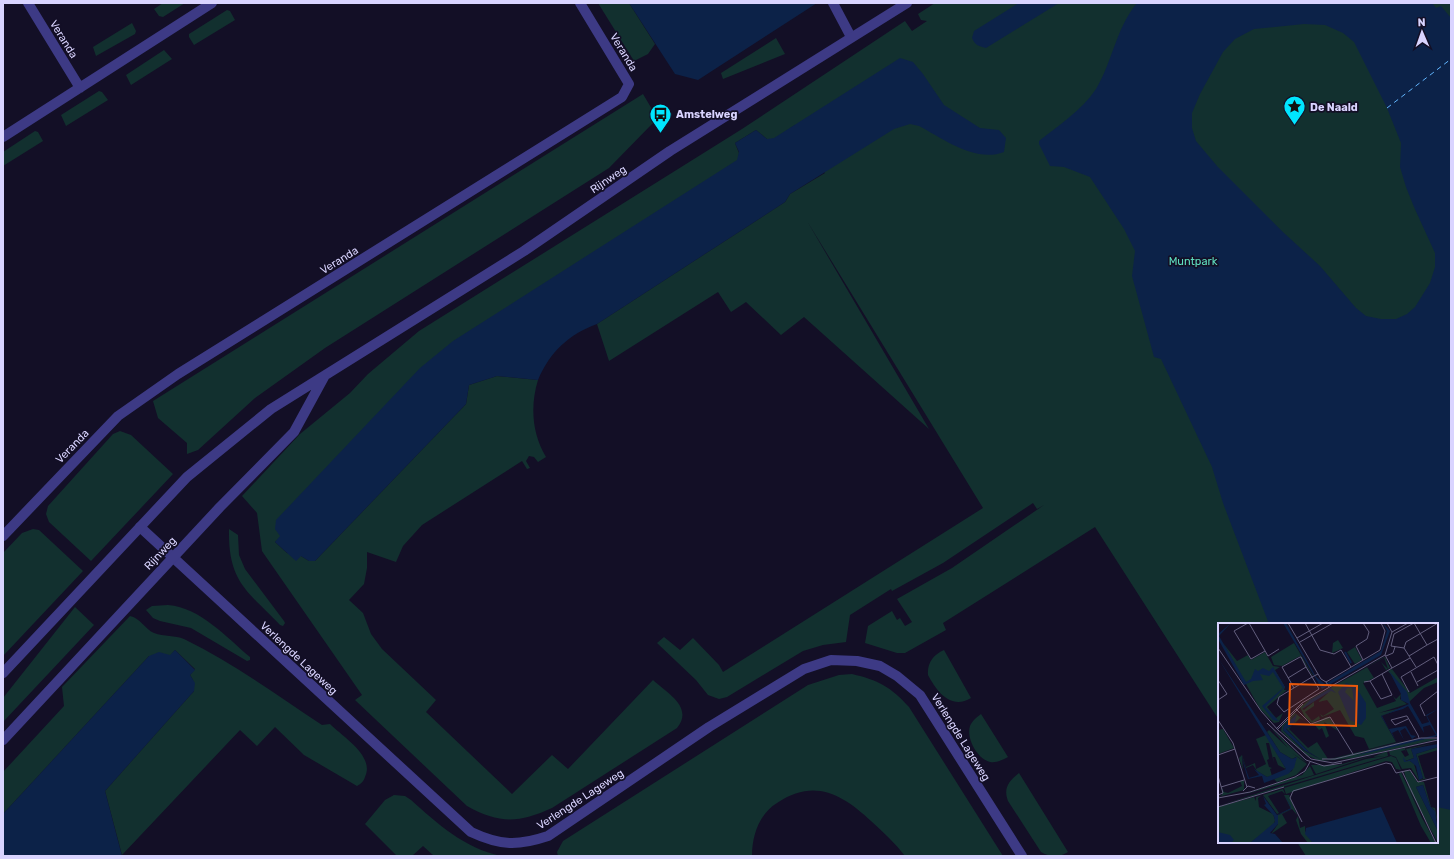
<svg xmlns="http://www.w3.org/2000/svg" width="1454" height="859" viewBox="0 0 1454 859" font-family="Rubik,sans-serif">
	<rect width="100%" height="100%" fill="#130f26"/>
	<path fill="#12302f" d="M163,3H185L163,17L159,16L154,9Z
		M598,3H629L655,44L648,54L634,61Z
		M935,3H1451V856H1306L1297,842H1437V624H1219V720L1095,527L943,623L946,630L905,653H897L865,643L868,626L892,611L897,620L900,618L905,626L912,622L897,599L952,568L1044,505L1037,509L1033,503L943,563L892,591L891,589L850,615L846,642L823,645L803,651L727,697L719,699L708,695L696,680L657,643L664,637L680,650L693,638L719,665L723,672L983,508L807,221L929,429L804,317L781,335L746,302L731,312L718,292L609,361L597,324L785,202L790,194L825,173L795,125L774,139H767L756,130L735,143L739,153L738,160L275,542L287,553L301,556L309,561H315L466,404L469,385L497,376L538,380C530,406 532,434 546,457L538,462L534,457L529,456L526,461L530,468L527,469L522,461L422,525L403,546L396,562L367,552V568L364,584L349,600L363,613L371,634L382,649L436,700L426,712L512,794L552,755L568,769L653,680C667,693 694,707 677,728L552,808C519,823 499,824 467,806L355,700L362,695L264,554L262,551L257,513L242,496L300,434L350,393L368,374L419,331L742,129L905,21L912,31L927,21L921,20L918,14Z
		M227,10L230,11L235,20L194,45L189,37V34Z
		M132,23L136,31L135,34L96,56L93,47Z
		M776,38L785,54L723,79L721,73Z
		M164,50L172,59L131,85L126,75Z
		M99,91L102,92L108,100L66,126L61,115Z
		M643,94L659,121L652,124L609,168L325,348L255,398L198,450L187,454V443L158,418L153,401Z
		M35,131L38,132L43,141L3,166V152Z
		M120,431L131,435L173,474L91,561L49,522L46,514L48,506L113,434Z
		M33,529L39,530L83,571L3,656V553L22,533Z
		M229,529L238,535L239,555L245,569L284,621L285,623L283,626L280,625C246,590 228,581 229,529Z
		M168,605C201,608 226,637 250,657V660L247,661L191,628L160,621L153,618L146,610L152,606Z
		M75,607L94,625L3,722V698Z
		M130,616C139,617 146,630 154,633C164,637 175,635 184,639C233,663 277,695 322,725L330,724C343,737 375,756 365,777C364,781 361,784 357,786L304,755L275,727L257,746L240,730L122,855L105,791L194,691L193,680L190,675L195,669L175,650L170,656H149L3,814V772L64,706L62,687Z
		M944,650L971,698C951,710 937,692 928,675C927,663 933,655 944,650Z
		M852,674C878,680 891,687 909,707L1003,856H905C895,843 883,832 871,821C842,794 814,778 777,803C759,814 752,836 752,856H558L557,852L563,841L808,685L839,675Z
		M981,714L1008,757C1002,760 997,763 990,762C977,759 966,738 970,726C972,721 977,717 981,714Z
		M1019,773L1068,852C1059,858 1049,857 1041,852L1008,801C1003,788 1009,781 1019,773Z
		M394,795L405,796L411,800C438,824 464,848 501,856H434L423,846L412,856H397L365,824L385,800Z"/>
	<path fill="#0c2248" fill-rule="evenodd" d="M629,3H817L698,80L675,74Z
		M1019,3H1059L986,48C978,46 975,45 972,38L974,31Z
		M1137,3H1432L1436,8L1441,6L1451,18V810L1437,807V624H1269L1223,503L1212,467L1161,359L1154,357L1132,276L1135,251L1124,229L1090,177L1064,167L1050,166L1039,144V141C1058,126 1082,110 1096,89C1113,61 1115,30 1137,3ZM1304,24L1325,25L1343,33L1354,42L1387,108L1401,143L1400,167L1406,187L1414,207L1435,253V267L1430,283L1415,307L1407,314L1396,319H1381L1366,316L1356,308L1320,266L1284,233L1217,166L1196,141L1192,128V113L1200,94L1223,52L1235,39L1254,29Z
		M900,58L913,62L923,74L944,105L980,128L999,130L1006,138L1004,152C975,163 944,139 919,126L910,124L894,129L790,194L785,202L597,324C569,334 550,352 538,380L497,376L469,385L466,404L315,561H309L301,556L296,561L275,542L280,536L275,529L276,520L420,368L453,341L737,160L739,152L735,143L756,130L767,139L774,138Z
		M175,650L195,670L190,675L195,683L194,691L105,791L122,856H3V814L149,656L159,652L170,655Z"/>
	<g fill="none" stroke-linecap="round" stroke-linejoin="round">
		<path stroke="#62b6ff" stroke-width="1" stroke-dasharray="5 4" stroke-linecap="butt" d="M1387,108L1451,59"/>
		<path stroke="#3d3a85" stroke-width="10" d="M28,3L80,88
			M833,3L851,37
			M3,137L212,3
			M140,527L471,832C501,846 518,846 548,836L709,727L804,669L831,660L857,661L880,666L897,676L920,695L1022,856
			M3,536L118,416L178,374L622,97L629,84L580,3"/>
		<path stroke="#3d3a85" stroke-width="10" d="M3,673L187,477L271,409L524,251L670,151L907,3
			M3,740L220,507L294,432L324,377"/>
	</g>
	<defs>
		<symbol id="sight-pin" viewBox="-11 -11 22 30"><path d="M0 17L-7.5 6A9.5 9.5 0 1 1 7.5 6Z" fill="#00e5ff" stroke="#130f26"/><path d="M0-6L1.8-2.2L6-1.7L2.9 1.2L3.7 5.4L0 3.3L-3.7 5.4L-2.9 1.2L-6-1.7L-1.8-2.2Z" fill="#111"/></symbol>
		<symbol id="bus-pin" viewBox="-11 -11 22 30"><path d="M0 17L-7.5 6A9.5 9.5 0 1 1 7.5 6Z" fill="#00e5ff" stroke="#130f26"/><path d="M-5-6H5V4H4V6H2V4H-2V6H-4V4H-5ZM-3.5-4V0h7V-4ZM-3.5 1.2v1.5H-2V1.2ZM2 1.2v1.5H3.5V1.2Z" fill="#111"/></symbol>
	</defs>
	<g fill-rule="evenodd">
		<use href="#sight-pin" x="1282" y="94" width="25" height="34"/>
		<use href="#bus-pin" x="648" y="102" width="25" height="34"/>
	</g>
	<g text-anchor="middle" stroke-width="3.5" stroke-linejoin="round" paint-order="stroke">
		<g font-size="11" fill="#d9d4ff" stroke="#130f26">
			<text transform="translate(64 39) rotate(58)" y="4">Veranda</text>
			<text transform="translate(624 52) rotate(59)" y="4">Veranda</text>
			<text transform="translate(608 179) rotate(-34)" y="4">Rijnweg</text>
			<text transform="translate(339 260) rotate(-32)" y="4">Veranda</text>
			<text transform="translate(72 446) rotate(-46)" y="4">Veranda</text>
			<text transform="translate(160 553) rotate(-47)" y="4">Rijnweg</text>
			<text transform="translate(299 658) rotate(43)" y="4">Verlengde Lageweg</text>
			<text transform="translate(961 737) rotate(58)" y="4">Verlengde Lageweg</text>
			<text transform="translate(580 799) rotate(-33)" y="4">Verlengde Lageweg</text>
		</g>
		<g font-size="11" font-weight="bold" fill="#d9d4ff" stroke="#130f26" text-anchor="start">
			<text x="1310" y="111">De Naald</text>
			<text x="676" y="118">Amstelweg</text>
		</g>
		<g font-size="11" fill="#5fe0c0" stroke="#130f26">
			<text x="1193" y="265">Muntpark</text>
		</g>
	</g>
	<g transform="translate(1218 623)">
		<rect width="220" height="220" fill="#130f26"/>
		<path d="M120,17L125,25L114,30L115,20ZM5,20L19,38L30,32L33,37L47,29L55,43L62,44L57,47L67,64L66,67H69L49,84L58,95L65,90L61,99L56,100L42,86ZM76,20L94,51L96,52H94L82,33L64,43L56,42L53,34ZM137,24L144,37L137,41L129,29ZM166,34L149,44L156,55L145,60L159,85L178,78L175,73L178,76L183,71L182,76L189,81L161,90L188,84L163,93L178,119L151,126L146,115L137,113L122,87L104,94L102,91L105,93L116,86L109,77L100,79L110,70L109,68L84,86L86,87L96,79V83L87,89L94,98L101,93L102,96L94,100L87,94L82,84L91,77L167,34L172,45L168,47L163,39L170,46ZM174,46L192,70L220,54V59L206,65L191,79L187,68L170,48ZM77,90L87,98L82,95L76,101L78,91L66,103L65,107L85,127L102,136L91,129L68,105L73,104L71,106L90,125L99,119L110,136H104L108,137L178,120L202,116H205L168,123L136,132L206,116H220L136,135L102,138L88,132L63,108L64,103ZM108,94H111L120,108L106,99L111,113L108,115L104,105L101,107L96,101ZM53,105L89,140L74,130L89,141L78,152L59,159L56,156L74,148L78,134L74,136L62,129L49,109L51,107L70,125ZM5,106L16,125L0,131V107ZM48,112L68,146L60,142L57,134H55L56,140L51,120H48L51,136L49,137L51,144L54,145L52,146L54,153L49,154L39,148L35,142L28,145L24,133L25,147L21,135L24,132L28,144L37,140L38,146L48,141L38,116ZM220,119L193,126L196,135L187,138H192L196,141L201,157L205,156L198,131L220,124V127L200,133L207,155H209L201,158L193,145L184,146L178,134L172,132L171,128L187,125L188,130L187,127L183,128L187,134L191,132L188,126ZM169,128L170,133L0,183L148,136L166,133L155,134ZM159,131L98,151L93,142H121ZM173,133L178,135L183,147L178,146L174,139L168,138L68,171L66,165ZM92,143L96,152L24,172L84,152ZM188,147L193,149L199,159H206L213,184L217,185L220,200L216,187L212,183L205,162L198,164L220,208V220L191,166L186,148ZM183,149L204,195L218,220H213L203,203L181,151ZM26,157V167L0,174L4,172V165L6,169L10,170L24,163L22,158ZM65,166L67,171L64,168L50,173L61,190L59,191L45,172ZM66,172H71L79,192L74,186L64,191L69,200L53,211L60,201V192L73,186ZM43,173L40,175L41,184L55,191L57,197L56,202L32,220H0V184L36,174L38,178V174ZM80,193L82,205L87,203V208L95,220H90L83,211L78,197Z" fill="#12302f"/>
		<path d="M13,0L1,13L28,59L33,56L37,46L40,48L45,45L51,48L55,44L67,64L47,84L61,98L55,97L44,83L65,65L55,49L51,53L42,51L45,57L35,58L26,62L0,16V11ZM65,0H68L98,54L107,61L163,28L169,8L165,0L172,8L163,32L104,66ZM0,35L62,129L74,136L79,134L76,145L70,151L46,160L44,153L30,156L23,132L31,155L41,152L36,146L49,154L68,146ZM171,48L189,69L192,80L204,101L211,99L208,92L220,86L209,93L220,113L137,133L168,123L218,112L212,102L205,104L206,110L190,83L185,86L168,91L164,93L171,106L188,103L193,112L198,113L194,116L187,105L182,108L186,117L180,107L174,110L178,118L163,93L191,81L183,77V71ZM128,60L138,64L148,80V95L143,102L132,97L120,69ZM129,65H134L136,78L127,69ZM113,65L118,70L113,68L84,86L92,77ZM79,91L76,101L68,106L91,129L102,136L86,127L65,107L66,103ZM220,121V124L198,131L205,155L201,157L198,143L192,138L186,139L185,134L188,138L196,135L193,126ZM205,162L212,183L217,188L220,208L198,164ZM45,173L59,192L73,185L67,173L73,183V186L60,192V201L52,210L57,211L65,220H32L57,199L56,193L46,182L48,181ZM163,184L179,220H95L87,211L88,205ZM0,209L12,212L16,217L13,220H0Z" fill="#0c2248" fill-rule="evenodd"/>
		<path fill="none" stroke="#0c2248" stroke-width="2" d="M127,29L133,40"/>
		<path fill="none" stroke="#625e7d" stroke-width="1" d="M30,0L16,8L33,36L47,28M31,0L50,33L61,26M70,0L103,56L108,59L111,64M87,0L102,27L116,31L123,27L133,44M174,9L190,0M79,15L105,0M82,19L115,0M209,22L220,16M0,25L43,88L60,107L93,136L115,140L220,117M186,25L173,23L176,11L196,0L209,22L191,33M168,33L175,30L177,24M145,37L138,23L149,16L151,9L145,0M198,44L186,25L188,19L220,0M174,45L192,35M193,49L200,63M70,55L88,44M0,57L9,71L0,77M152,58L163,76L174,72L164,51M108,59L162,27L167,8L163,0M146,59L152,58L174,45L167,32M199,59L220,47M76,65L64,44L82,34H83L88,44L94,54L101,66L66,89L59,81L61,74L94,54L100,51M191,69L183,54L216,34L220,42M78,86L93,101L112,94L135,131M207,93L202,82L220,68M190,96L177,102L173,97L188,93H189L200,112L201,115M0,97L15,120L29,164M49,100L88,137L106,143L124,140M58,106L84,80L167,32L174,9L169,0M59,107L85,81M0,132L17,126M104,136H117L203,115H220M184,148L218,220M0,153L5,170L0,172M3,164L26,157M25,168L30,163L37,165M0,175L32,169L77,154L87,148L92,139M0,184L66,164M84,199L72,175L75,168L168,140L173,141L178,150L192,147L200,159L220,154"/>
		<path fill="#e8590c" fill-opacity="0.15" stroke="#e8590c" stroke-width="2" d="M72,61L139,63L138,103L71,101Z"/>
		<rect width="220" height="220" fill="none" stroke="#d9d4ff" stroke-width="2"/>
	</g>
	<rect width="1454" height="859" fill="none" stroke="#d9d4ff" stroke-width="8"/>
	<g transform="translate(1422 32) rotate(358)" stroke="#130f26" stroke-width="3" paint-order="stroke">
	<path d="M0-3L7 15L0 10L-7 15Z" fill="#d9d4ff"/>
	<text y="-6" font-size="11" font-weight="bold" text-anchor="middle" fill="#d9d4ff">N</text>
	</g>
</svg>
